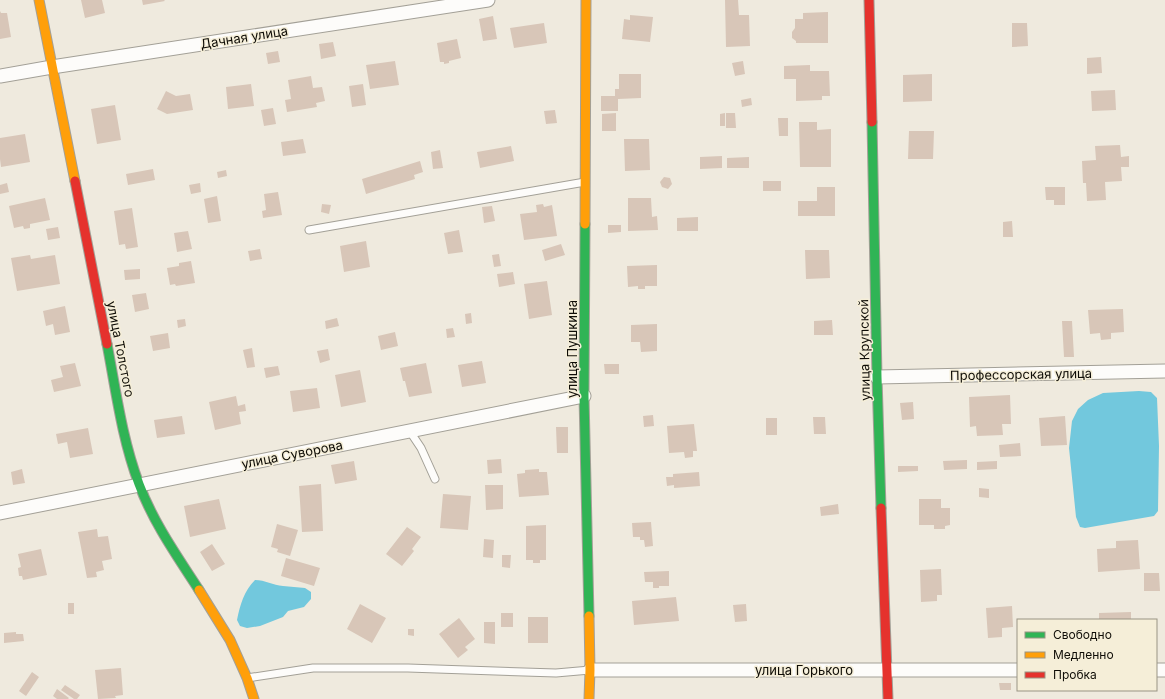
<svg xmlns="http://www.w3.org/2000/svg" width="1165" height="699" viewBox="0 0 1165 699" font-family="Inter,sans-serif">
	<rect width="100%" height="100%" fill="#efeade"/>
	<path fill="#72c8dd" d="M1139,391L1151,392L1157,398L1159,446L1158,511L1154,516L1085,528L1080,527L1076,517L1069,448L1072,421L1078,409L1088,400L1103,393Z
		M255,580C265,580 273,585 283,586C290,587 298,587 305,588L311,592V599L304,607L288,611L283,617L260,626L247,628L240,626L237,620C240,605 244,591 255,580Z"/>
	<path fill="#d8c6b8" d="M81,0H102L105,13L85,18Z
		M142,0H164L165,1L143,5Z
		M725,0H738L739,15H749L750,46L726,47Z
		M0,11L1,13H7L11,37L0,39Z
		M828,12V43H796V41L792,38V32L795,28V19H803V13Z
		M630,15L653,17L650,42L622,39L624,19L630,20Z
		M493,16L497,39L483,41L479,19Z
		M544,23L547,43L514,48L510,28Z
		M1012,23H1027L1028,46L1012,47Z
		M457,39L461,58L449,61V63L444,64V62H440L437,43Z
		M333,42L336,56L321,59L319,44Z
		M278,51L280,62L268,64L266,53Z
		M1101,57L1102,73L1087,74V58Z
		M395,61L399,85L370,89L366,65Z
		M743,61L745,74L735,76L732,63Z
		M810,65V71H829L830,96H822V100L796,101V79H784V66Z
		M619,74H641V98L618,99V111H601V96H615V89H619Z
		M932,74V101L903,102V75Z
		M311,76L313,88L322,87L325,101L316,103L317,107L287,112L285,100L291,99L288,80Z
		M251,84L254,106L228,109L226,87Z
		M363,84L366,105L352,107L349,86Z
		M1115,90L1116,110L1092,111L1091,91Z
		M166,91L176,96L190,94L193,110L167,114L157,109Z
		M751,98L752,105L742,107L741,100Z
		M115,105L121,140L97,144L91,109Z
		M273,108L276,124L264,126L261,110Z
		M555,110L557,123L546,124L544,111Z
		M616,113V131H602V114Z
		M725,113V126H720V114Z
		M726,113H735L736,128H726Z
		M778,118H788V136H779Z
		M799,122H817V130L831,129V167H800Z
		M909,131H934L933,159H908Z
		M25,134L30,162L1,167L0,159V138Z
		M303,139L306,153L283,156L281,142Z
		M624,139H649L650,170L625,171Z
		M1120,145L1121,157L1129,156V167H1121L1122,181L1105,182L1106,200L1087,201L1086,183H1083L1082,161L1096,160L1095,146Z
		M511,146L514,161L480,168L477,152Z
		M440,150L443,168L433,169L431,152Z
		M722,156V168L700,169V157Z
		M749,157V168H727V158Z
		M420,161L423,172L414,175L415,179L366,194L362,179Z
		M153,169L155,180L128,185L126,174Z
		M226,170L227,176L218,178L217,172Z
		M664,177L670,178L672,184L668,189L662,187L660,182Z
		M763,181H781V191H763Z
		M7,183L9,192L0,194V185Z
		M200,183L201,192L191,194L189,185Z
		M817,187H835V216H798V201H817Z
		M1045,187H1065V205H1054V200H1046Z
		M278,192L282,215L263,218L262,211L266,210L264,194Z
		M217,196L221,221L208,223L204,199Z
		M45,198L50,220L30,224V228L24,229L23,226L14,228L9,206Z
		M628,198H651L652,217L657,216L658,230L628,231Z
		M322,204L331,205L329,214L321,212Z
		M543,204L544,207L552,205L557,236L524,240L520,214L537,212L536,205Z
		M492,206L495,221L484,223L482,207Z
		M132,208L138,247L126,249L125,244L119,245L114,211Z
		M698,217V231H677V218Z
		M1012,221L1013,237H1003V222Z
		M608,225H621V232L608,233Z
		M58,227L60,238L48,240L46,229Z
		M459,230L463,252L448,254L444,233Z
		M188,231L192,249L177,252L174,233Z
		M366,241L370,267L344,272L340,246Z
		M561,244L565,255L545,261L542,250Z
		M260,249L262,259L250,261L248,251Z
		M805,250H829L830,278L806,279Z
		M499,254L501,266L494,267L492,255Z
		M30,255L31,259L55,255L60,284L17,291L11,258Z
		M191,261L195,283L176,286L175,284L170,285L167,268L179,266V263Z
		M657,265V286H645V289H638V286L628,287L627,266Z
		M140,269V279L125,280L124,270Z
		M513,272L515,284L499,287L497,274Z
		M547,281L552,315L529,319L524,284Z
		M146,293L149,309L135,312L132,295Z
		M65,306L70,332L55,335L53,324L46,326L43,311Z
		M1123,309L1124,332L1111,333V339L1101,340L1100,333L1090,334L1088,310Z
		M471,313L472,323L466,324L465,314Z
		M337,318L339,326L326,329L325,321Z
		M185,319L186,326L178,328L177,320Z
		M832,320L833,335H814V321Z
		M1062,321H1072L1074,357H1064Z
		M657,324V351L641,352L640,342H631V325Z
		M453,328L455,337L447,338L446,329Z
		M395,332L398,346L381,350L378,336Z
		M168,333L170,348L153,351L150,336Z
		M252,348L255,367L247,368L243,350Z
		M328,349L330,360L320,363L317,351Z
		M482,361L486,383L462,387L458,365Z
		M75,363L81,386L54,392L51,380L63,377L60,366Z
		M426,363L432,393L409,397L405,381H403L400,368Z
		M604,364H619V374H605Z
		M278,366L280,375L266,378L264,368Z
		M360,370L366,402L341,407L335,375Z
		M317,388L320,408L293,412L290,391Z
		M1010,395L1011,424H1002L1003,435L977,436L976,426L970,427L969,397Z
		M236,396L238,406L245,404L246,411L239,412L241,424L215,430L209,402Z
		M913,402L914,419L902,420L900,403Z
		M653,415L654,426L644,427L643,416Z
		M182,416L185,434L157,438L154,420Z
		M1065,416L1067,445L1041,446L1039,418Z
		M813,417H825L826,434H814Z
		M766,418H777V435H766Z
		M694,424L697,451H693V457L685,458L684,452L669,453L667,426Z
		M556,427H568V453H557Z
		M88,428L93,454L70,458L67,442L58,444L56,434Z
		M1020,443L1021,456L1000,457L999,445Z
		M501,459L502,473L488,474L487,460Z
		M967,460V469L944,470L943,461Z
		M354,461L357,480L335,484L331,465Z
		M997,461V469L977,470V462Z
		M898,466H918V471L898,472Z
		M22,469L25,483L13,485L11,472Z
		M539,469V472H547L549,495L519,497L517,474L525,473V470Z
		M699,472L700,486L674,488V485L667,486L666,477H673V474Z
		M321,484L323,531L302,532L299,486Z
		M485,485H503V509L486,510Z
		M979,488L989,489V498L979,497Z
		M443,494L471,496L468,530L440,528Z
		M219,499L226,529L190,537L184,506Z
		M919,499H941V508H950V525L945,526V529H934V525H919Z
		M838,504L839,514L821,516L820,507Z
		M651,522L653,546L645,547L644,540H640V537H633L632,523Z
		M277,524L298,530L290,556L277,552L278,549L271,547Z
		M546,525V560H540V563H533V560H526V526Z
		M407,527L421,537L412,549L414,551L402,566L386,554Z
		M97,529L98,537L108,536L112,559L102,561L104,570L96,572L97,577L87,578L78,532Z
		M484,539L494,540L493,558L483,557Z
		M1138,540L1140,569L1098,572L1097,549L1116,548V541Z
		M212,544L225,564L212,571L200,552Z
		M41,549L47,575L23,580L22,576H19L18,568L21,567L18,554Z
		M502,555H511L510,568L502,567Z
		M286,558L320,568L314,586L281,576Z
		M941,569L942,595H937V601L921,602L920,570Z
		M669,571V586H659V588H653V582H645L644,572Z
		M1144,573H1159L1160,591H1144Z
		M676,597L679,621L634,625L632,601Z
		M68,603H74V614H68Z
		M360,604L386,618L372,643L347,629Z
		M746,604L747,621L735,622L733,605Z
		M1012,606L1013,627L1002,628V637L988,638L986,608Z
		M1131,612V620H1099V613Z
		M501,613H513V627H501Z
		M528,617H548V643H528Z
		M459,618L475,639L465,647L468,650L458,658L439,634Z
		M484,622H495V644L484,643Z
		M408,629H414V636L408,635Z
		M16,632V634H23L24,641L4,643V633Z
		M121,668L123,695L115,696L116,698L98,699L95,670Z
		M32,672L39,677L26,696L19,691Z
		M999,683H1011V690H1000Z
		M65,685L80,695L77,699H74L61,690Z
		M57,689L69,698L68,699H57L53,696Z"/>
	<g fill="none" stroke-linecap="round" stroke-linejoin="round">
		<defs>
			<path id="lane" d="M309,230L585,182
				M409,430L421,448L435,479
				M247,678L313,668H408L556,673L590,670"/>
			<path id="street" d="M0,76L52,67L488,0
				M877,377L1165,371
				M0,513L584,396
				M590,670H1018
				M1156,670H1165"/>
			<path id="fast" d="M872,122L877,377L881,508
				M585,224L584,396L589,616
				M107,344C116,391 122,439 139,484C153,522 177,556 199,590"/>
			<path id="slow" d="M39,0L75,181
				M585,224L586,0
				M199,590L230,640L247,678L254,699
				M589,616L590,670L589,699"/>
			<path id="jam" d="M869,0L872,122
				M75,181L107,344
				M881,508L888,699"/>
		</defs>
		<use href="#lane" stroke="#a3a097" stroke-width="9"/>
		<use href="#street" stroke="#a3a097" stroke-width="15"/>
		<use href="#fast" stroke="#a3a097" stroke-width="11"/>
		<use href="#slow" stroke="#a3a097" stroke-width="11"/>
		<use href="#jam" stroke="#a3a097" stroke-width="11"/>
		<use href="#lane" stroke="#fdfcfa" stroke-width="7"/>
		<use href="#street" stroke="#fdfcfa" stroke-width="13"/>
		<use href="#fast" stroke="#30b455" stroke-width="9"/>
		<use href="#slow" stroke="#ff9f0a" stroke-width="9"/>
		<use href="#jam" stroke="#e5322d" stroke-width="9"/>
	</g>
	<g text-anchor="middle" stroke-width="3" stroke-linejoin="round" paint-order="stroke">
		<g font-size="13" fill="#0e0c06" stroke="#f5eed8">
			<text transform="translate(244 37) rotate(-9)" y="5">Дачная улица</text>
			<text transform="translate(121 349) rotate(79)" y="5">улица Толстого</text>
			<text transform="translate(572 349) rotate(-90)" y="5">улица Пушкина</text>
			<text transform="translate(864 350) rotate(-91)" y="5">улица Крупской</text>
			<text transform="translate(1021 374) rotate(-1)" y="5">Профессорская улица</text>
			<text transform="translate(292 454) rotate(-11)" y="5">улица Суворова</text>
			<text x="804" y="675">улица Горького</text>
		</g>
	</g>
	<rect x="1017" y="619" width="140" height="72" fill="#f5eed8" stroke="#999484"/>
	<rect x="1025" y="632" width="20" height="6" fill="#30b455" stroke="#999484"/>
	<text x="1053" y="639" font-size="12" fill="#0e0c06">Свободно</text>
	<rect x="1025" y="652" width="20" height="6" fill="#ff9f0a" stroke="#999484"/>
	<text x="1053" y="659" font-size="12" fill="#0e0c06">Медленно</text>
	<rect x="1025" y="672" width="20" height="6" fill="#e5322d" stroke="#999484"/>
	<text x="1053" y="679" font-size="12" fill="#0e0c06">Пробка</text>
</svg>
